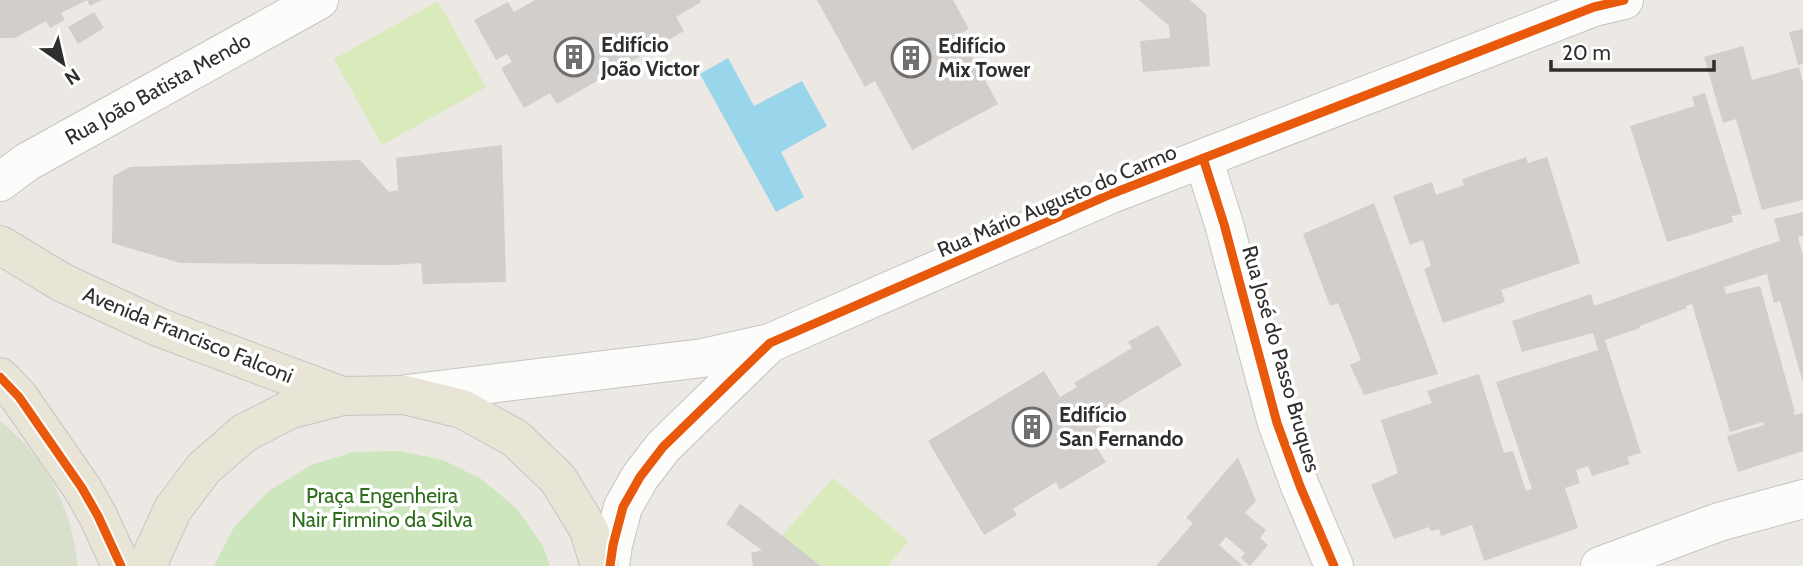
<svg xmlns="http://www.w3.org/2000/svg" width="1803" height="566" viewBox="0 0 1803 566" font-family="Cabin,sans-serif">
	<rect width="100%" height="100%" fill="#ece8e4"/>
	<path fill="#cee6be" d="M399,451L443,460L483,480L517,509L543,546L550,566H214L234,527L269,491L311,465L354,452Z"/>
	<path fill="#d8e0cc" d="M0,421C48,460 70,505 78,566H0Z"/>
	<path fill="#d9eabb" d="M438,1L486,87L382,145L334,59Z
		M833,478L908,541L888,566H821L782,536Z"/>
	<path fill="#99d6ec" d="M728,58L754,106L802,81L827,126L781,152L804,197L776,212L700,74Z"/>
	<path fill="#d1cecb" d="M0,0H102L90,6L87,0L61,13L65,20L50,28L46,21L15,38H0Z
		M535,0H700L701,2L676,17L684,31L557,104L550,93L524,108L501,68L512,62L507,54L496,60L474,20L508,2L514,12Z
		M817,0H953L969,29L960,34L998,104L912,150L875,81L865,87Z
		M1139,0H1190L1206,14L1210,66L1143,72L1140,41L1170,38L1169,26Z
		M94,12L104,28L78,44L68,27Z
		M1803,29V64L1798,65L1789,32Z
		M1743,46L1752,80L1799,67L1803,82V200L1762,210L1736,119L1723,123L1704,57Z
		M1705,93L1742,214L1732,216L1733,222L1667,242L1630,126L1695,106L1692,97Z
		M502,145L506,282L423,284L421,263L392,265L180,263L112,243L113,176L130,167L360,160L389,192L398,190L396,158Z
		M1526,157L1528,163L1547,157L1580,263L1501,290L1505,302L1443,323L1424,269L1431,266L1423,240L1410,245L1393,196L1432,182L1436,195L1464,185L1462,179Z
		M1374,203L1438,374L1364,395L1350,365L1361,360L1338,303L1330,306L1303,234Z
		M1803,212V236L1798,237L1803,256V383L1780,301L1774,303L1767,274L1724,287L1726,294L1760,286L1795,412H1793L1794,415L1803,413V451L1738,472L1727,436L1764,425L1763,422L1730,432L1692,304L1686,306L1687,308L1640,326V328L1605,340L1641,453L1627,457L1630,464L1592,476L1588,466L1576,470L1580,483L1565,488L1578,528L1484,561L1472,525L1441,536L1439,529L1431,531L1429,527L1394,539L1371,485L1398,473L1381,420L1432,403L1427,391L1479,374L1504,453L1513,451L1526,491L1532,489L1496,382L1598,350L1593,333L1522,352L1512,321L1591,294L1594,306L1758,248L1780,241L1774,219Z
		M1158,325L1182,365L1095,418L1110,441L1097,448L1106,462L1060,490L1056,482L1013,509L1017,515L984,535L928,441L1044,371L1060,397L1077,387L1074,383L1132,348L1128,342Z
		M1238,457L1256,501L1245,513L1266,530L1260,538L1268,545L1250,566L1241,558L1245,553L1226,537L1219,545L1243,566H1156L1193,523L1186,518Z
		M740,504L757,516L821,566H753L751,553L762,550L726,524Z"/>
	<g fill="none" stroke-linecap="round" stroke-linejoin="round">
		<defs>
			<path id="minor" d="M1203,158L1224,224L1277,423L1300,486L1334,566
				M0,182L27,162L319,0
				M407,394L703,358L770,343L1111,194L1594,7L1624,0
				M610,566L613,545L623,507L640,477L663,447L770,343
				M1600,566L1719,522L1803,499"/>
			<path id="major" d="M0,245L63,283L158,327L342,396
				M0,377L19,397L82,488L98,516L121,566
				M149,566L151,557L173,509L204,468L244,433L291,409L342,396L405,395L462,409L515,438L558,479L589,530L600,566"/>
		</defs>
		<use href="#minor" stroke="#c5c4c5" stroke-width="40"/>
		<use href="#major" stroke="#c6c5c4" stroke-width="40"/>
		<use href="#minor" stroke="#fcfcfb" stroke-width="38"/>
		<use href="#major" stroke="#e8e4d6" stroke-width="38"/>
		<defs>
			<path id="cycleway" d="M1203,158L1224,224L1277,423L1300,486L1334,566
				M0,377L19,397L82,488L98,516L121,566
				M610,566L613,545L623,507L640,477L663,447L770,343L1111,194L1594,7L1624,0"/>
		</defs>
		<use href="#cycleway" stroke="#fff" stroke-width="13"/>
		<use href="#cycleway" stroke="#e8590c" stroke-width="9"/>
	</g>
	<defs>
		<symbol id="building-ring" viewBox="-11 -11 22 22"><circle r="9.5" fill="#fff" stroke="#706f6e" stroke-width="1.5"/><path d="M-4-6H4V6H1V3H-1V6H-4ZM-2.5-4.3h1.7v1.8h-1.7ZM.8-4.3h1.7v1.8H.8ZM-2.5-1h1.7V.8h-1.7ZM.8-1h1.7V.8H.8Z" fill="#706f6e"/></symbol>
	</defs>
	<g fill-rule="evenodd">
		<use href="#building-ring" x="552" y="35" width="44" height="44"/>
		<use href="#building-ring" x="889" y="36" width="44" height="44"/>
		<use href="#building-ring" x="1010" y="405" width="44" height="44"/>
	</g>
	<g text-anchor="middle" stroke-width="7" stroke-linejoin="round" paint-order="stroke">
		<g font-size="21" font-weight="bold" fill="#2e2e2e" stroke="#fff" text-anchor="start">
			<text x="601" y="52">Edifício<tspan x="601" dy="24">João Victor</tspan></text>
			<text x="938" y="53">Edifício<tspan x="938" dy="24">Mix Tower</tspan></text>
			<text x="1059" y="422">Edifício<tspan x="1059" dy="24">San Fernando</tspan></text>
		</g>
		<g font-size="21" fill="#2e2e2e" stroke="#fff">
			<text transform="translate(158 89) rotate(-29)" y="7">Rua João Batista Mendo</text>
			<text transform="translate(1057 201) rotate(-23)" y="7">Rua Mário Augusto do Carmo</text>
			<text transform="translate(188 335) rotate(22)" y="7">Avenida Francisco Falconi</text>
			<text transform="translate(1281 359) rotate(74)" y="7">Rua José do Passo Bruques</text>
		</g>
		<g font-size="21" fill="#2c6e1b" stroke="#fff">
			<text x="382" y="503">Praça Engenheira<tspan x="382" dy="24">Nair Firmino da Silva</tspan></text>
		</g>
	</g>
	<g transform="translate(63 63) rotate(146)" stroke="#ffffff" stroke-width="5" paint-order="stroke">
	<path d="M0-5L12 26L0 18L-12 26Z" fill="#2e2e2e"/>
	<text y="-10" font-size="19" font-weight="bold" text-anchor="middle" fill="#2e2e2e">N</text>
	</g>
	<path d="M1551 60v10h163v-10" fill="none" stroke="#2e2e2e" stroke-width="3.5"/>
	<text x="1562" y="60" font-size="21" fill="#2e2e2e" stroke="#ffffff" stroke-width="5" paint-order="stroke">20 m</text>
</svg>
